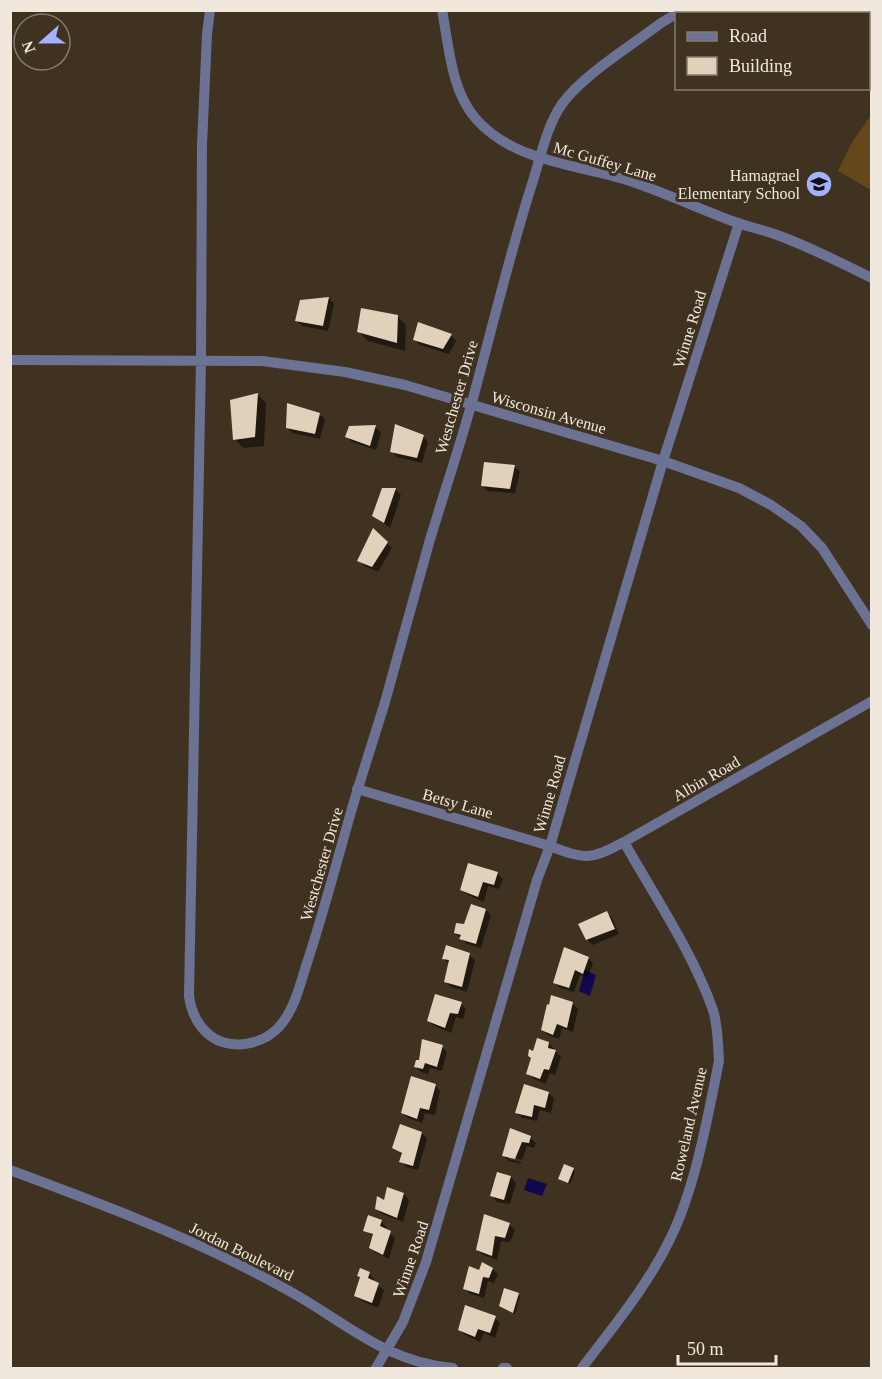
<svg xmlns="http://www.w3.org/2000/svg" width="882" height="1379" viewBox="0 0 882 1379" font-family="Georgia,serif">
	<rect width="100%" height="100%" fill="#3f3220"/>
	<path fill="#64481c" d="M871,115V190L838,171L851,144Z"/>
	<path fill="#0f084c" d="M585,970L596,975L590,996L579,991Z
		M528,1178L547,1184L542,1196L524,1190Z"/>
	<path fill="#0007" d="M329,298L334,304L328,331L302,326L296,320Z
		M398,317L406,325L405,351L368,341L359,332Z
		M451,335L456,341L449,354L420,345L414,340Z
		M257,394L266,403L264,446L243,448L235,439Z
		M319,414L325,419L320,439L293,433L287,428Z
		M375,427L381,432L376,450L352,442L347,437Z
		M423,436L428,442L422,463L397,457L391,451Z
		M514,466L520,472L515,493L488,491L483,486Z
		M383,489L396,490L401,495L390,528L374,516Z
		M373,530L392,548L378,572L365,566L359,560Z
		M497,873L503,879L499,889L488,886L484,902L468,895L462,890Z
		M486,910L491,915L481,948L467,944L455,933Z
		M607,913L612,918L619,934L593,945L587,940L580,925Z
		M469,955L475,960L467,992L451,987L446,982L449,964L444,959Z
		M588,958L593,963L588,978L580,975L574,992L560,988L554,982Z
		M572,1003L578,1009L573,1032L562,1028L559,1039L548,1035L542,1030Z
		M461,1004L466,1009L463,1019L456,1017L451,1033L434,1026L428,1021Z
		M549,1043L561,1057L555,1075L550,1073L545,1084L534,1079L528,1074L534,1053Z
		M442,1047L447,1052L442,1071L430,1068L428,1074L421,1072L416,1067Z
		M435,1085L440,1091L435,1115L425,1113L422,1123L408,1118L402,1113Z
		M548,1093L554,1098L551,1113L540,1110L537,1121L522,1118L517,1112Z
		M511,1130L530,1137L536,1143L534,1148L527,1146L522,1160L508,1156V1159L521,1162V1164L509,1161L503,1156Z
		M422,1133L427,1139L418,1170L406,1167L401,1161L403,1155L393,1147Z
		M573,1169L575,1172L570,1184L560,1179Z
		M498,1174L511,1177L516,1183L510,1204L497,1202L492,1196Z
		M388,1189L404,1194L409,1200L403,1222L382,1214L377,1209L385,1202Z
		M381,1221L386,1227V1230L395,1238L389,1259L376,1253L370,1248L374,1237L365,1230Z
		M509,1224L515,1230L510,1242L501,1241L497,1260L483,1255L477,1250Z
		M492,1269L498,1274L494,1283L488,1281L484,1298L470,1294L465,1288L479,1272Z
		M369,1273L374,1279L373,1282L384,1290L378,1308L362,1301L356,1296L362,1279L359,1276Z
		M518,1295L520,1297L515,1314L501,1306Z
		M495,1318L500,1323L495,1338L484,1333L480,1342L465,1335L460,1330Z"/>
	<path fill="#e1d0ba" d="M329,297L323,326L295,321L300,300Z
		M361,308L398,315L397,343L357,332Z
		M418,322L452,334L443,349L413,340Z
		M258,393L255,437L233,440L230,400Z
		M287,403L320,413L315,434L286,428Z
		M395,424L424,435L417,458L390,452Z
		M376,425L370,446L345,437L349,426Z
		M484,462L515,465L510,489L481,486Z
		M382,488H396L384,523L372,516Z
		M373,528L388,542L372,567L357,561Z
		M468,863L498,872L494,885L483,882L478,897L460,890Z
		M471,904L486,909L476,944L459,939L461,935L454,933L456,923L464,924Z
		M607,911L615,929L586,940L578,924Z
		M446,945L470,953L462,987L444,982L449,960L442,959Z
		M564,947L589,957L583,974L575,970L569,988L553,983Z
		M435,994L462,1002L458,1014L450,1013L445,1028L427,1021Z
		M551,995L573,1002L567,1028L557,1024L553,1035L541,1030L547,1004L549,1005Z
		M537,1038L549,1042L548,1048L556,1050L549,1070L544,1069L540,1079L526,1074L531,1058L528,1056L529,1049L533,1051Z
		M422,1039L443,1045L437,1067L425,1063L423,1069L414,1067L416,1060H419Z
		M411,1076L436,1084L429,1110L420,1108L417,1119L401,1113Z
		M524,1084L549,1092L545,1108L534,1105L532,1117L515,1113Z
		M400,1124L422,1132L413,1166L399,1162L402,1153L392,1148Z
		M510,1128L531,1136L529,1143L522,1142L515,1159L502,1156Z
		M564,1164L574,1168L568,1183L558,1179Z
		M497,1172L511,1176L504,1200L490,1196Z
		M387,1187L404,1193L397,1218L375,1209L377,1196L384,1200Z
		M484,1214L510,1223L505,1238L495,1236L492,1256L476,1250Z
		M368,1215L382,1220L380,1226L391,1231L383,1255L369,1248L373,1234L363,1231Z
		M482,1262L493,1268L489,1278L483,1277L479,1294L463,1289L469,1266L479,1270Z
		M360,1268L370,1272L368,1278L379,1283L372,1303L354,1296L360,1277L357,1276Z
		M504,1288L519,1293L513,1313L499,1306Z
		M465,1305L496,1316L490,1333L478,1329L475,1337L458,1330Z"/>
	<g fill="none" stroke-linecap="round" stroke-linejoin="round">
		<path stroke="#6b7293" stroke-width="10" d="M210,10L207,34L202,145L201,361L189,996C191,1010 196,1023 207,1033C229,1053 267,1045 283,1022C295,1006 300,985 306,966C322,918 335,868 349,819C360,780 373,741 385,702C400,649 414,596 429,543C443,496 459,449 472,402C492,329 509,256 532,184C540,159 547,125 562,104C583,75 632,45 661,23L676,14
			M442,10C449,46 451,91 476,119C515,163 578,164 630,181C665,193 698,208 732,221C748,227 765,230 780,236C812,248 841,263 872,278
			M10,360L262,361L345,372L405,385L663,461L739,488L771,505L801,526L822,548L872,625
			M357,789L550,846C586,860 590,860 624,842L872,701
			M10,1170C87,1199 164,1227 238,1264C258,1274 279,1285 298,1296C351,1327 390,1363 453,1368
			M376,1368L403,1322L426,1262L537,880L550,846L663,461L739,223
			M503,1368H507
			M582,1368C613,1327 648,1285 670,1239C695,1189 708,1116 719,1061C718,1045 718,1026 713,1010C692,951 655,897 624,842"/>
	</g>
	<defs>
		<symbol id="school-disc" viewBox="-11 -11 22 22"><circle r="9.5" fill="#a3b2fd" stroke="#3f3220"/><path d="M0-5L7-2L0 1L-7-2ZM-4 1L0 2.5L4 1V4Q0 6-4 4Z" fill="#111"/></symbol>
	</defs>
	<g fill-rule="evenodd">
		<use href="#school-disc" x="804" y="169" width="30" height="30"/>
	</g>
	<g text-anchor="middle" stroke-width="6" stroke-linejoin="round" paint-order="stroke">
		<g font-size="16" fill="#f1e8dd" stroke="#3f3220">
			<text transform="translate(605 161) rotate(16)" y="6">Mc Guffey Lane</text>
			<text transform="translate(689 329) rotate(-73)" y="6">Winne Road</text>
			<text transform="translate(456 397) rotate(-74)" y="6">Westchester Drive</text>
			<text transform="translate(549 412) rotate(16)" y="6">Wisconsin Avenue</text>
			<text transform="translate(706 778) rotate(-30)" y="6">Albin Road</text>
			<text transform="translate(549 794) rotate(-74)" y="6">Winne Road</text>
			<text transform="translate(458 803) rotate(16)" y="6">Betsy Lane</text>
			<text transform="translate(321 864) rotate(-74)" y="6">Westchester Drive</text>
			<text transform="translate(688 1124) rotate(-77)" y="6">Roweland Avenue</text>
			<text transform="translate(242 1251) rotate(26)" y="6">Jordan Boulevard</text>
			<text transform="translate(410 1259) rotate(-71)" y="6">Winne Road</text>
		</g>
		<g font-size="16" fill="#f1e8dd" stroke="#3f3220" text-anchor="end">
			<text x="800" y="181">Hamagrael<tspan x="800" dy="18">Elementary School</tspan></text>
		</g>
	</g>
	<rect width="882" height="1379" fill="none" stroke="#f1e8dd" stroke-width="24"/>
	<rect x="675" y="12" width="195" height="78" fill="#3f3220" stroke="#867b6c" stroke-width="1.5"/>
	<rect x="687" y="32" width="30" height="9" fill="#6b7293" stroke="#867b6c" stroke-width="1.5"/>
	<text x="729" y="42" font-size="18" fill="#f1e8dd">Road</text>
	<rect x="687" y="57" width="30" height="18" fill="#e1d0ba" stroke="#867b6c" stroke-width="1.5"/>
	<text x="729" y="72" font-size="18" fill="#f1e8dd">Building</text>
	<g transform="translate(42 42) rotate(249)"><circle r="28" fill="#3f3220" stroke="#867b6c" stroke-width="1.5"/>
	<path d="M0-4.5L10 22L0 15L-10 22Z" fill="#a3b2fd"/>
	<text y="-9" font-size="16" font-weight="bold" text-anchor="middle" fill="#f1e8dd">N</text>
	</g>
	<path d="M678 1355v9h98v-9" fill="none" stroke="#f1e8dd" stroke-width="3"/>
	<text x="687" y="1355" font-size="18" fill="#f1e8dd" stroke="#3f3220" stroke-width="4.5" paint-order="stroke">50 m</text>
</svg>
